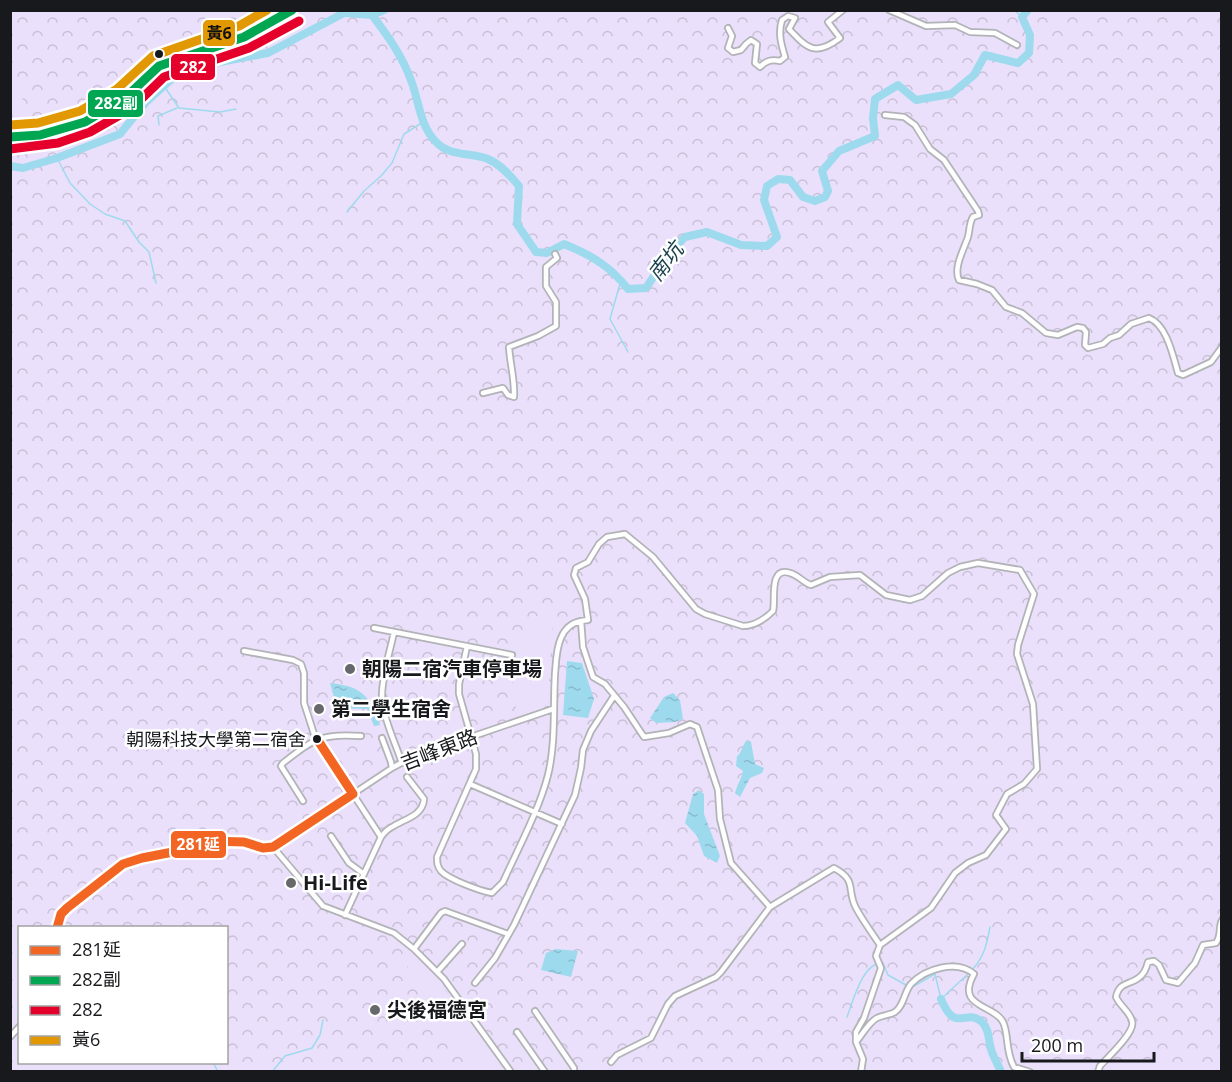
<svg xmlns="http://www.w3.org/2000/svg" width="1232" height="1082" viewBox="0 0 1232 1082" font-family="'Open Sans','Noto Sans TC',sans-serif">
	<defs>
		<pattern id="forest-crowns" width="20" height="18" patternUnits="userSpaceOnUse" patternTransform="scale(1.5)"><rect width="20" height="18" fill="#ebe0fb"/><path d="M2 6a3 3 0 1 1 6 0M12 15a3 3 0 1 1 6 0" fill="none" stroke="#c9c0d7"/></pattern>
		<pattern id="water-ripples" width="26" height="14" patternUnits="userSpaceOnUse" patternTransform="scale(1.5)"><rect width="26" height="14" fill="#9edaee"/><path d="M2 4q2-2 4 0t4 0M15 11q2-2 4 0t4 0" fill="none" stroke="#87bacc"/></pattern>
	</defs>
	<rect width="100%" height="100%" fill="#f8fafd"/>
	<path fill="url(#forest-crowns)" fill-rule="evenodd" d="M10,11H1221V1071H11ZM20,928H226V1062H20Z"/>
	<path fill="#ebe0fb" d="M11,76H17L30,129L11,114Z
		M537,616H553L548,697L536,709L518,714C508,683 510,638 537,616Z
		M408,951L437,980L457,1005L503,1071H474L402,957Z"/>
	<path fill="url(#water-ripples)" d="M567,661L582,663L594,699L588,718L563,715Z
		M330,683C361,686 370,695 380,725L374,726L367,709L337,708Z
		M673,693L680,700L683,719L675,722L656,723L650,718L664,697Z
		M747,740L751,742L755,764L764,768L762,773L750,778L740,797L735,793C737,785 741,780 743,771L736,766L737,756C742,753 742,745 747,740Z
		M699,790L704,794V814L720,856L717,863L704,856L697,836L685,823L693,794Z
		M556,949L578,951L571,977L541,970L546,953Z"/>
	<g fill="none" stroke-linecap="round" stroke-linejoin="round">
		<path stroke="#9edaee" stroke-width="1.5" d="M1014,10L1022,17
			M164,86L179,108L220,112L236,109
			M159,125L158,116L177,108
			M57,158L70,183L90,204L105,214L125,221L139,242L149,252L156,283
			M347,212L364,191L381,176L392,163L404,134L423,122
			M621,280L610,319L628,352
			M972,970C984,957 987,944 990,927
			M911,986H914L935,974L941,999
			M942,998L969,973
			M847,1017C853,1001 863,961 883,963L888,975L906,985
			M213,1062L218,1072
			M272,1072L285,1056L312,1048L320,1035L323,1020"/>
		<path stroke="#9edaee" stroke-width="8" d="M372,15C388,36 403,57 412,83C419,102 420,126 436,142C450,157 471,152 488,159C501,165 510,175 519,186L517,224L536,252L547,253L564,244C591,255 610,266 628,289L646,288L668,255L685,237L707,232L741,245L767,246L777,237L764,200L767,186L778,179L790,180L803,197L815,201L825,197L828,191L822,171L839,151L875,136L873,118L875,99L898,85L916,100L951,94L974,75L985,55L1018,63L1029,53L1030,35L1022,17L1028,10
			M10,166L23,168L57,158L120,134L146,102L183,69L268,53L344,13L372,15L384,10
			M941,999C956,1035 965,1007 982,1022C990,1030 988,1040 991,1049C993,1057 998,1064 1001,1072"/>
		<defs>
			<path id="minor" d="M889,10L926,26L955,25L970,32L995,33L1017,45
				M728,28L732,36L728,48L733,52L741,50L746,44L751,40L757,44L755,63L760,67C766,61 771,59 780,61L785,57C781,44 778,33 782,20L788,16L795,18L789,29C807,48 815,57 840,38L828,22L843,10
				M885,115L904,117L915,125L930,149L944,160L978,211L979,215L973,217C969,223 970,230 968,237C964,249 953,268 959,280L977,284L992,290L1006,307L1022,313L1046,333L1058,335L1077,327L1083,328L1086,332L1085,345L1088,348L1103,344L1110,338L1119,335L1131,324L1149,318C1167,325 1173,356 1178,373L1183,375L1211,362L1222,347
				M483,393L503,388L508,395L514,397C515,380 510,364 509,347L538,336L556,326V302L546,286V267L557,258L555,254
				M581,621L588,620L585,599L574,575L576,568L588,562L599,544L607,537L625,534L653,557L696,609L705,614L743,626C755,626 765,619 773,611C776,601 768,566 790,573C798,575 804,583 811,585L830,577L860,575L886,595L910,600L922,596L948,573L960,567L978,563L1020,570L1034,594L1018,645L1017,654L1033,704L1037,769L1024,784L1007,794L996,815L1006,829L986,855L968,863L955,873L931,908L880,945L876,956L881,968L864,1018L856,1032V1042L863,1059L861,1072
				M374,628L512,655
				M394,632C390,652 382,675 382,696C383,718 395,742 402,763
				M467,646L459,684V694L476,754V769L437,857C437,862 437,866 441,871C448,879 480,891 492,893L503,882C518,849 539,810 548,775C556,742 553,708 555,674C556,662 556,649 561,638C565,628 571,623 581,621L583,647L593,677L605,684L624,707L644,737L669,733L690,724L697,727L718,790L720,819L731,863L770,907
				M244,651L293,660L301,664L304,673V703L314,734L381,837
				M382,738L391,762L392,768
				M470,784L562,824
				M303,801L281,766L283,763C314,739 321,733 361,736
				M331,836L349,863L364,874
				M273,847L323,906L394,933L414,949L444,979L511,1072
				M345,915L381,837C384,833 387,829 392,827C404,819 423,816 424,799L407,777
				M57,928L61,914L67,908L103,878L123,864L142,858L183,850L209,841L244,842L263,848L273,847L392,768L412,757L553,709
				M414,949L441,913L445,911L508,934
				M437,972L462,944
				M475,983L495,958L514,925L575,795L581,768L583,750L591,731L614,696
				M535,1011L574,1068V1072
				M517,1032L545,1072
				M10,1037L20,1026
				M856,1042C862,1035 869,1022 877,1018C883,1015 890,1015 895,1012C904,1006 904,992 911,984C925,969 957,959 974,974C955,1008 994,1004 1003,1022C1009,1034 1005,1051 1014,1067L1030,1072
				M611,1062L617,1055L651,1038L668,1004L675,996L716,977L721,972L770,907L834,868C858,881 846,889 856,908C863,921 872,933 880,945
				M1098,1072L1100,1066C1108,1057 1136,1032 1132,1021C1130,1012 1120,1006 1116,997C1119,983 1127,985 1137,979C1144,975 1146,969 1148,962L1154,961L1159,965L1166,980L1178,983L1195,963L1203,945L1216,943C1222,935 1218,928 1222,920"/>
			<path id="tertiary" d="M10,137C50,138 93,123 125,98C137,87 145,75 159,66L244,37L293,10"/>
		</defs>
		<use href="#minor" stroke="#b2b3b6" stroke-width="8"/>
		<use href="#tertiary" stroke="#b2b3b6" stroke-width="9"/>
		<use href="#minor" stroke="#fefeff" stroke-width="4.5"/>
		<use href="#tertiary" stroke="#fefeff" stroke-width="6"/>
		<defs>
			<path id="bus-1" d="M317,739L353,794
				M57,928L61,914L67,908L123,864L142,858L183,850L209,841L244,842L263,848L273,847L353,794"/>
			<path id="bus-2" d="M10,137L40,135L85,122L125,98L159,66L244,37L292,10"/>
			<path id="bus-3" d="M10,149L58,143L90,132L132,108L164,77L249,48L299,21"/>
			<path id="bus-4" d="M10,125L38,123L80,111L117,89L153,56L239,26L267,10"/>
		</defs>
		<use href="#bus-1" stroke="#fff" stroke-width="14"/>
		<use href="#bus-2" stroke="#fff" stroke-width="14"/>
		<use href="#bus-3" stroke="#fff" stroke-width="14"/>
		<use href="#bus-4" stroke="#fff" stroke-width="14"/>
		<use href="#bus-1" stroke="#f26522" stroke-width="9"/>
		<use href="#bus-2" stroke="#00a651" stroke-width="9"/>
		<use href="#bus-3" stroke="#e4002b" stroke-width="9"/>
		<use href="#bus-4" stroke="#e19803" stroke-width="9"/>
	</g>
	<g fill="#18191c" stroke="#fff" stroke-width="2">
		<circle cx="159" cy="54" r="5"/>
		<circle cx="317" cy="739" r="5"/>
	</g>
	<g fill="#66686b" stroke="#fff" stroke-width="2">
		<circle cx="350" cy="669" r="6"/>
		<circle cx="319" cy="709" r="6"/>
		<circle cx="291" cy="883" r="6"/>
		<circle cx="375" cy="1010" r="6"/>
	</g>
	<g text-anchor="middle" stroke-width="5" stroke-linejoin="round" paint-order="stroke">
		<g font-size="18" fill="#18191c" stroke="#fff" text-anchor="end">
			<text x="306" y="746">朝陽科技大學第二宿舍</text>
		</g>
		<g font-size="20" font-weight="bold" fill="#18191c" stroke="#fff" text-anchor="start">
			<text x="362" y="676">朝陽二宿汽車停車場</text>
			<text x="331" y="716">第二學生宿舍</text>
			<text x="303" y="890">Hi-Life</text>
			<text x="387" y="1017">尖後福德宮</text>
		</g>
		<g font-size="20" fill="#18191c" stroke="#fff">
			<text transform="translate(439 750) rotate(-21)" y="7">吉峰東路</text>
		</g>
		<g font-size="21" font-style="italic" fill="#183f4b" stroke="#fff">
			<text transform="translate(666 262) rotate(-52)" y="7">南坑</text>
		</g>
	</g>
	<g stroke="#fff" stroke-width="2">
		<rect x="202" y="19" width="34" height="28" rx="6" fill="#e19803"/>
		<rect x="170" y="53" width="46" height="28" rx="6" fill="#e4002b"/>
		<rect x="87" y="89" width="57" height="29" rx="6" fill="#00a651"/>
		<rect x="170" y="830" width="57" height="29" rx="6" fill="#f26522"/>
	</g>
	<g font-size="16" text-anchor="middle" font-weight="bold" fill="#fff">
		<text x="193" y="73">282</text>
		<text x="116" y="109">282副</text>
		<text x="198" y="850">281延</text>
	</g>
	<g font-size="16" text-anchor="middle" font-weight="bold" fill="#111">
		<text x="219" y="39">黃6</text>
	</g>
	<rect width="1232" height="1082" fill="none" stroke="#18191c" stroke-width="24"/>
	<rect x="18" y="926" width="210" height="138" fill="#ffffff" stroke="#a3a3a4" stroke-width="1.5"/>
	<rect x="30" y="946" width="30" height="9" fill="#f26522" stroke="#a3a3a4" stroke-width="1.5"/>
	<text x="72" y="956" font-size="18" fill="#18191c">281延</text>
	<rect x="30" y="976" width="30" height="9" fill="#00a651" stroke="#a3a3a4" stroke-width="1.5"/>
	<text x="72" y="986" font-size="18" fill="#18191c">282副</text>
	<rect x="30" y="1006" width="30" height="9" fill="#e4002b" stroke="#a3a3a4" stroke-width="1.5"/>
	<text x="72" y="1016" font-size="18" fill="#18191c">282</text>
	<rect x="30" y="1036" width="30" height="9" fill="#e19803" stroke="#a3a3a4" stroke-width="1.5"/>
	<text x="72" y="1046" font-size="18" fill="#18191c">黃6</text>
	<path d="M1022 1052v9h132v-9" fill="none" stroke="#18191c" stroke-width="3"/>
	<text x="1031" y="1052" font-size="18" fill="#18191c" stroke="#ffffff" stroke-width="4.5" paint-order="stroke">200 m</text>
</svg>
